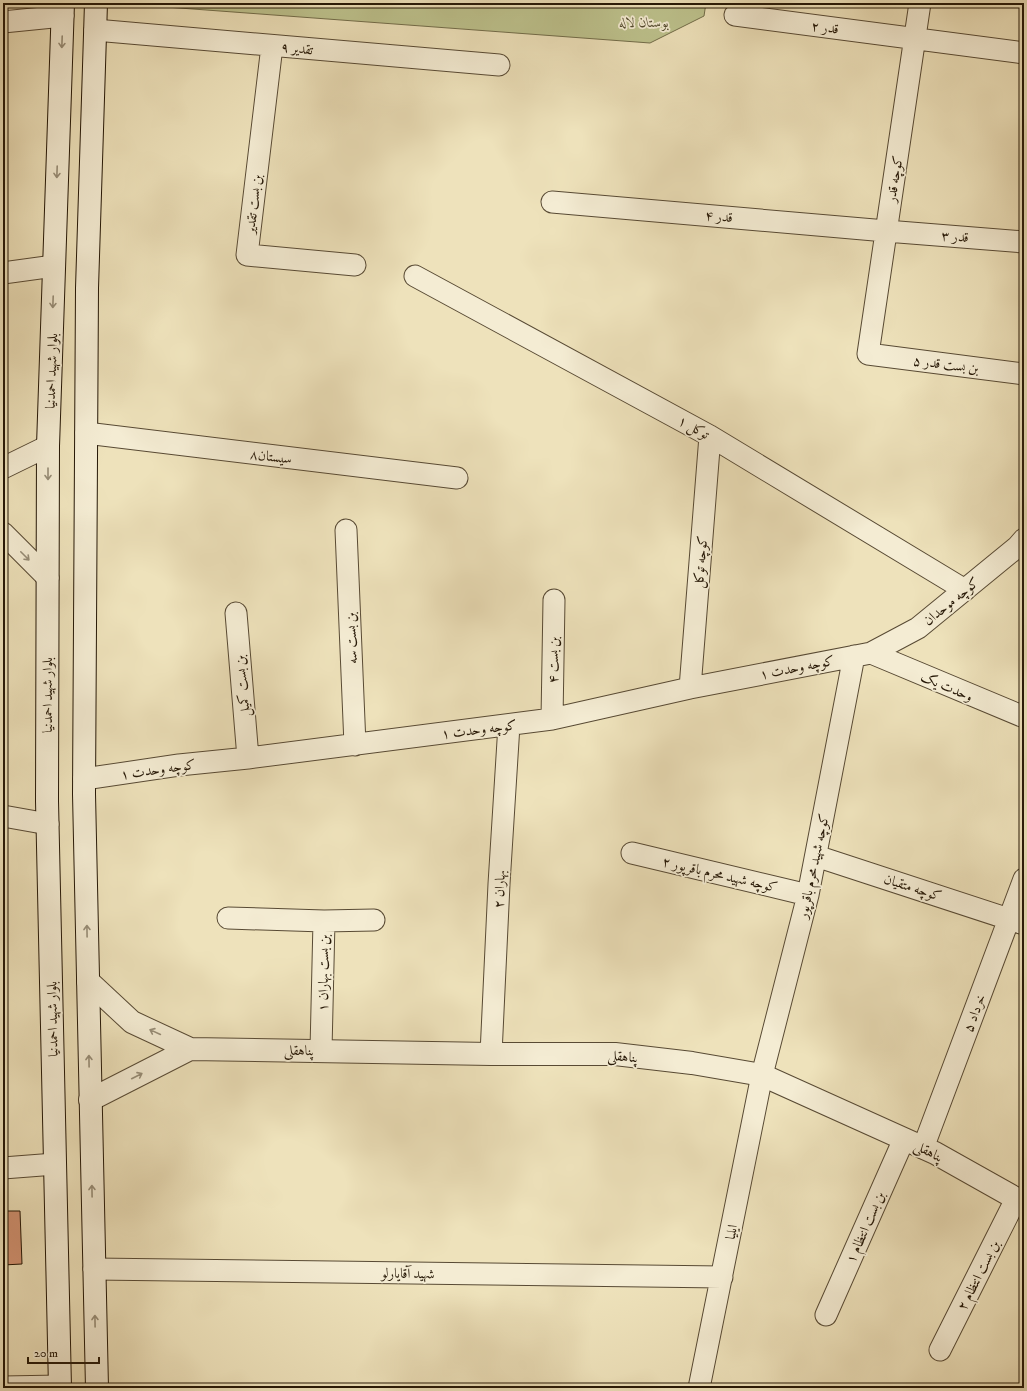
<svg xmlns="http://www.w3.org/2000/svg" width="1027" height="1391" viewBox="0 0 1027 1391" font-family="'IM FELL DW Pica',Amiri,serif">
	<rect width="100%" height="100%" fill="#eee2bb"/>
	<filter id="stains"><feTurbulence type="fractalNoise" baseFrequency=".005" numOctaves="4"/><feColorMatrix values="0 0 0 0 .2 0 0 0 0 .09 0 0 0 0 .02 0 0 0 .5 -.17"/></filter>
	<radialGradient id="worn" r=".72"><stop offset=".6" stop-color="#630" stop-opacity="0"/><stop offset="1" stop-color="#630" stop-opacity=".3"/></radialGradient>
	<path fill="#bdc28d" stroke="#726d4a" d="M112,3H706L704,16L650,43Z"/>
	<path fill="#d39474" stroke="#261807" d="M3,1211H20L22,1264L3,1265Z"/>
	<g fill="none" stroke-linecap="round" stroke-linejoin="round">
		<defs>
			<path id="minor" d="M920,3L868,354L1024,374
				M735,15L1024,53
				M3,22L63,16
				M95,30L499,65
				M272,46L247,255L355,265
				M552,202L886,231L1024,242
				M3,273L54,266
				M415,276L710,436L965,590
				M86,433L457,478
				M3,468L48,446
				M346,530L355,745
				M3,533L48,578
				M236,613L248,758
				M871,653L1024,717
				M690,688L710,436
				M552,719L554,600
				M84,779L179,765L248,758L552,719L690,688L871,653L918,628L1017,547L1024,539
				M3,816L48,824
				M632,853L808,895
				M816,856L1024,924
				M228,918L324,921L321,1050
				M324,921L374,920
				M491,1054L499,884L509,725
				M923,1148L1024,879
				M3,1168L55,1164
				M94,1269L722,1277
				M826,1315L904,1139
				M940,1350L1016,1199
				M3,1387L60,1386
				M699,1388L762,1075L808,895L854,656"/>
			<path id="tertiary" d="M88,981L132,1022L190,1049L491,1054H615L692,1063L762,1075L935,1153L1024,1203
				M90,1100L190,1049"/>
			<path id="secondary" d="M96,3L87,288L84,794L97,1388
				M60,1388L47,801L48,446L63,3"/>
		</defs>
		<use href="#minor" stroke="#584a34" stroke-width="23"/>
		<use href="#tertiary" stroke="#584a34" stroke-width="24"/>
		<use href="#secondary" stroke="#261807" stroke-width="24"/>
		<use href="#minor" stroke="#f4ecd3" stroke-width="21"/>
		<use href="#tertiary" stroke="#f4ecd3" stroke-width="22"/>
		<use href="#secondary" stroke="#f4ecd3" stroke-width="22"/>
	</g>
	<defs><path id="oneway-shaft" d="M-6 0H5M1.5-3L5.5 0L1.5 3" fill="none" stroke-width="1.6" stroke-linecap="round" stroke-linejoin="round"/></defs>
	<g stroke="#978d77">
		<use href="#oneway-shaft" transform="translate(62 42) rotate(92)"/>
		<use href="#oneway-shaft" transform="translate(57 172) rotate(92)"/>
		<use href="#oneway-shaft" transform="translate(53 302) rotate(92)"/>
		<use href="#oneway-shaft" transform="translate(48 474) rotate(90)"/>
		<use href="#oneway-shaft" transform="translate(25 556) rotate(45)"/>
		<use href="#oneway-shaft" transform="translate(87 931) rotate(-91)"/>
		<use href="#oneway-shaft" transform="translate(155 1032) rotate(-155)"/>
		<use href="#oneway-shaft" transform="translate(89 1061) rotate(-91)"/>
		<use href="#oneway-shaft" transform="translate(137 1076) rotate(-27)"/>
		<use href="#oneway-shaft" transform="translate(92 1191) rotate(-91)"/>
		<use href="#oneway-shaft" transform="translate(95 1321) rotate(-91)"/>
	</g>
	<g text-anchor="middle" stroke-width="3.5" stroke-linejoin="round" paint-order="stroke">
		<g font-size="14" font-style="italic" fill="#534b2f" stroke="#f4ecd3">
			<text x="644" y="27">بوستان لاله</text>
		</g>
		<g font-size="14" fill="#261807" stroke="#f4ecd3">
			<text transform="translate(825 27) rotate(7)" y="5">قدر ۲</text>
			<text transform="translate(297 48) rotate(5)" y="5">۹ تقدیر</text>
			<text transform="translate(894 179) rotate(-81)" y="5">کوچه قدر</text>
			<text transform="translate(253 204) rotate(-83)" y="5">بن بست تقدیر</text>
			<text transform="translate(719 216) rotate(5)" y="5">قدر ۴</text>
			<text transform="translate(955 236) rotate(4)" y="5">قدر ۳</text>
			<text transform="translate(946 364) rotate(7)" y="5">بن بست قدر ۵</text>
			<text transform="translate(51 371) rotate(-88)" y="5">بلوار شهید احمدنیا</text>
			<text transform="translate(694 427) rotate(29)" y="5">توکل ۱</text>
			<text transform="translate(271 456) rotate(7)" y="5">سیستان۸</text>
			<text transform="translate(700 562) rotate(-85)" y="5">کوچه توکل</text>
			<text transform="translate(951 601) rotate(-39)" y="5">کوچه موحدان</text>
			<text transform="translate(351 638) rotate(-92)" y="5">بن بست سه</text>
			<text transform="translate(553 660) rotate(-89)" y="5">بن بست ۴</text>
			<text transform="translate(797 667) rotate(-11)" y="5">کوچه وحدت ۱</text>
			<text transform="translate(242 686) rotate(-95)" y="5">بن بست کمیل</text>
			<text transform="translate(947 686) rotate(23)" y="5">وحدت یک</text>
			<text transform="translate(47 695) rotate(-90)" y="5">بلوار شهید احمدنیا</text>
			<text transform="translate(479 729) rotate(-7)" y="5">کوچه وحدت ۱</text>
			<text transform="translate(158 769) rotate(-8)" y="5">کوچه وحدت ۱</text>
			<text transform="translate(813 866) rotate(-78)" y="5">کوچه شهید محرم باقرپور</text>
			<text transform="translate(720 874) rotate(13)" y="5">کوچه شهید محرم باقرپور ۲</text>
			<text transform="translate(913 887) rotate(18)" y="5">کوچه متقیان</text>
			<text transform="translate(499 889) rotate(-87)" y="5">بهاران ۲</text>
			<text transform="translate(323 973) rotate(-89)" y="5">بن بست بهاران ۱</text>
			<text transform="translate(974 1013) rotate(-69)" y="5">خرداد ۵</text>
			<text transform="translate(52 1019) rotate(-91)" y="5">بلوار شهید احمدنیا</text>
			<text transform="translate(299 1050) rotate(1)" y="5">پناهقلی</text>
			<text transform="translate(623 1056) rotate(5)" y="5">پناهقلی</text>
			<text transform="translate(929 1151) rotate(26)" y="5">پناهقلی</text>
			<text transform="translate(865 1227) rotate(-66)" y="5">بن بست انتظام ۱</text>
			<text transform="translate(731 1232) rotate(-79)" y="5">ایلیا</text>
			<text transform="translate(408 1273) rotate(1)" y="5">شهید آقایارلو</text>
			<text transform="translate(978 1275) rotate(-63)" y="5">بن بست انتظام ۲</text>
		</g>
	</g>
	<rect width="1027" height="1391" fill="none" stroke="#eee2bb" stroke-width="16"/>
	<rect x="4" y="4" width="1019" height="1383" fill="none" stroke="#261807" stroke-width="2"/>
	<rect x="8" y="8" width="1011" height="1375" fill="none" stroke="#261807"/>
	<path d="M28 1357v6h71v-6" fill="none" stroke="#261807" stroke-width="2"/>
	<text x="34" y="1357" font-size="12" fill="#261807" stroke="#f4ecd3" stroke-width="3" paint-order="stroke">20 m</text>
	<rect width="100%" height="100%" filter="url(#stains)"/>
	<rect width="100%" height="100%" fill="url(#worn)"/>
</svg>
